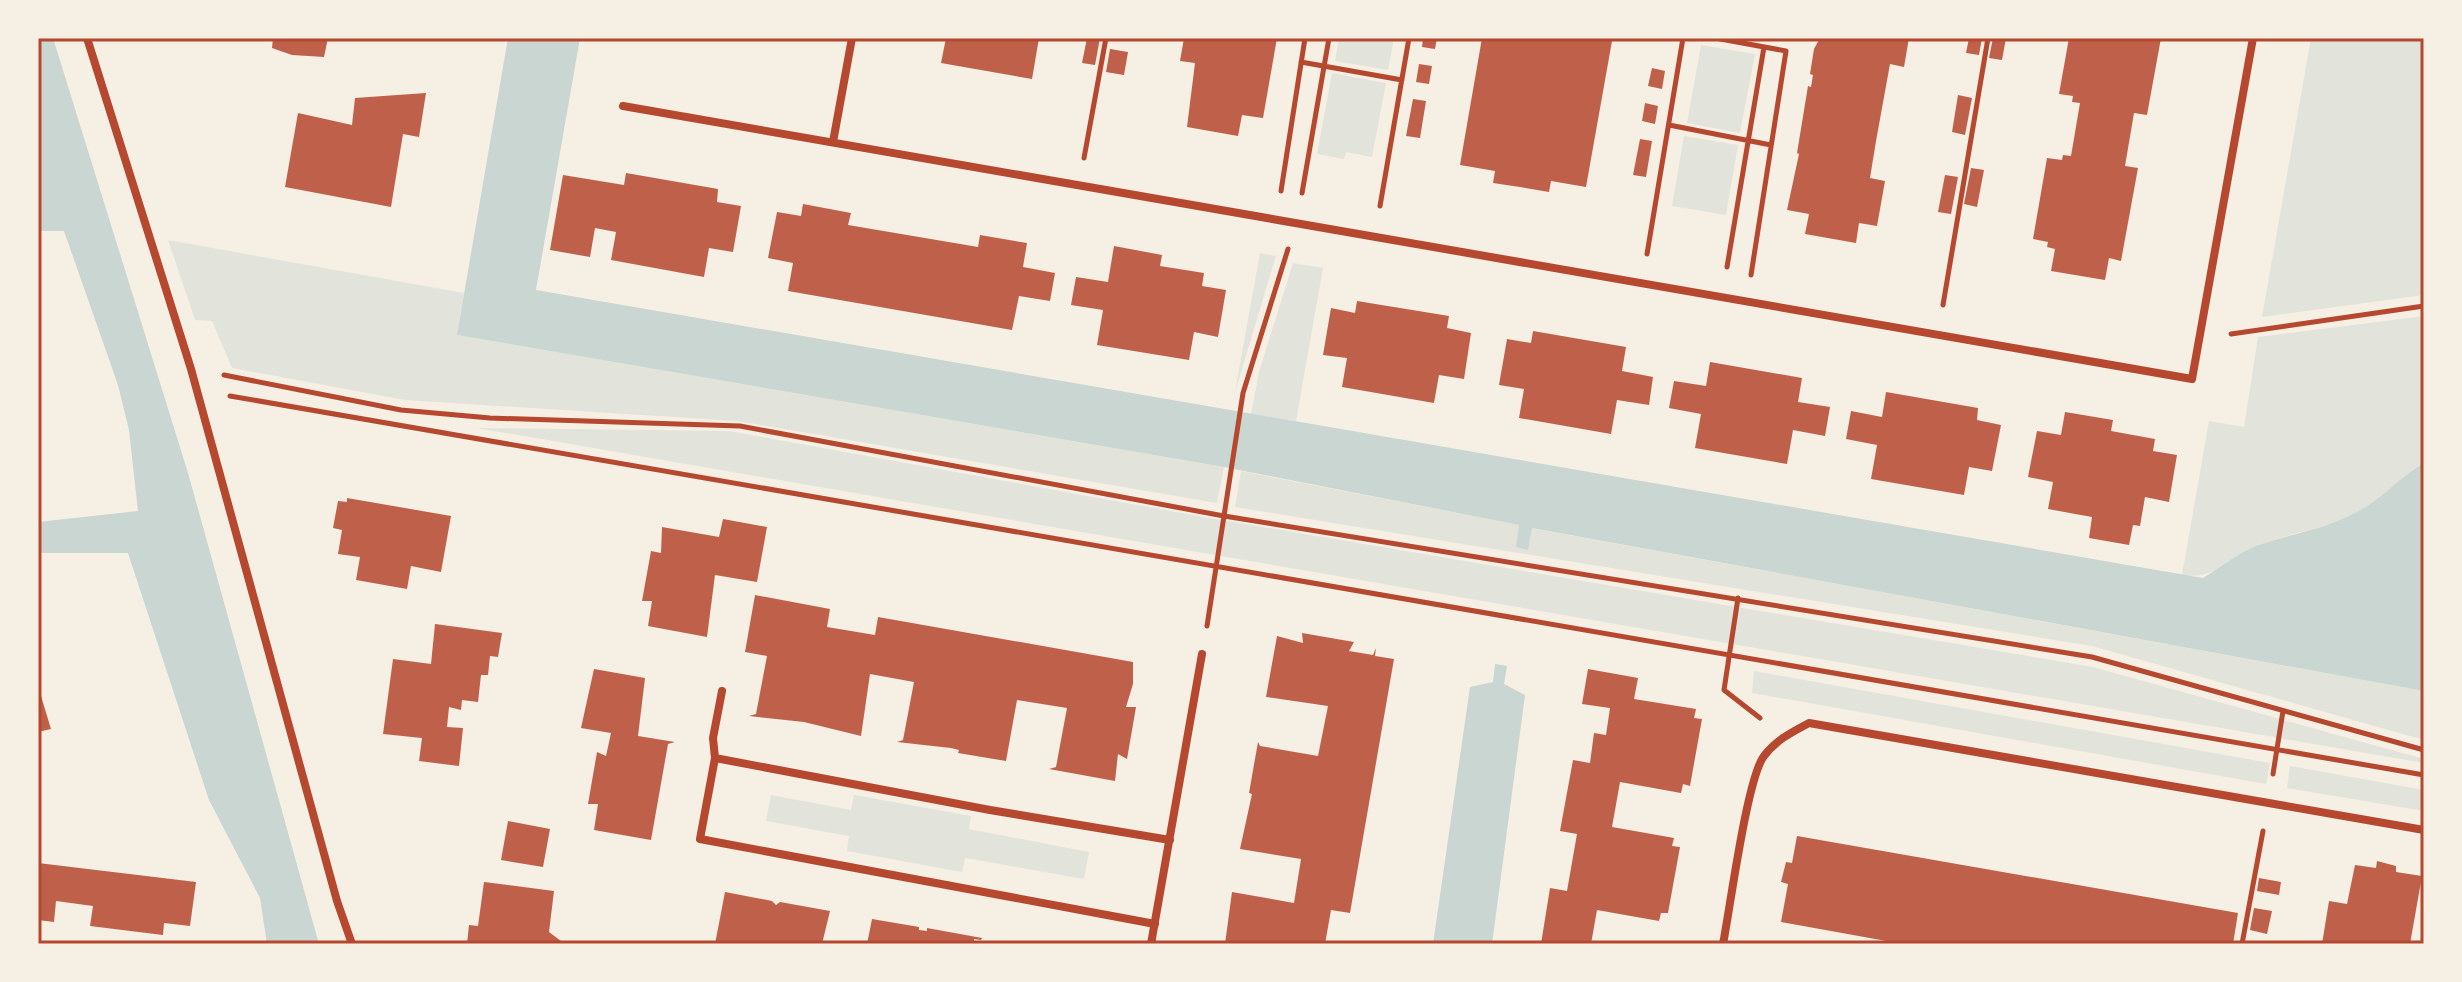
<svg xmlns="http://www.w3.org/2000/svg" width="2462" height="982" viewBox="0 0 2462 982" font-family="'Exo 2',sans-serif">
	<rect width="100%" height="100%" fill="#f6efe4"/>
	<path fill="#e2e4dc" d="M1339,38H1394L1388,70L1335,61Z
		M2311,38H2424V295L2262,317Z
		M1701,45L1755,54L1740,133L1687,123Z
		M1332,73L1386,83L1372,157L1346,152L1344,159L1317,154Z
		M1684,136L1738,145L1726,215L1672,206Z
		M168,240L464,293L457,335L1224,467L1217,503L737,421L405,400L232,368L212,321L195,320Z
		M1260,253L1276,256L1235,392Z
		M1293,263L1323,268L1296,421L1251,414L1259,372Z
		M2424,316V463C2398,478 2382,500 2355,514C2322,530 2287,533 2254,547C2225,559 2217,580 2182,575L2209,421L2244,427L2258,337Z
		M477,428L729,431L1210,518L2093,667L2424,759V763Z
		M1241,471L1519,525L1517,547L1528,549L1531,528L2424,691V740L2092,646L1235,507Z
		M1754,671L2270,763L2266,784L1752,693Z
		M2290,766L2424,790V811L2287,788Z
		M771,795L851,810L854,795L971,816L969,829L1089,852L1084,879L965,858L962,872L847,851L849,836L766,821Z"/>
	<path fill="#c9d6d2" d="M38,38H53L188,473L319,944H267L260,898L209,800L128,553H38V522L138,511L129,430L118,385L64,231H38Z
		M508,38H580L536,290L2203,578C2220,568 2238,553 2256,546C2289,534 2323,530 2355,513C2382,500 2399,477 2424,463V691L1532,528L1528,550L1516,547L1519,525L1224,467L457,335Z
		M1495,664L1507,666L1504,684L1525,695L1492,944H1433L1470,687L1493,682Z"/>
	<path fill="#bf614a" d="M273,38H328L324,57L292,55L272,48Z
		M946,38H1039L1032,79L941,63Z
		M1087,38H1100L1095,65L1082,63Z
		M1184,38H1277L1263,118L1242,115L1238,136L1187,127L1195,63L1180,61Z
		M1423,38H1437L1435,49L1422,47Z
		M1482,38L1612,41L1586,187L1551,181L1549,192L1520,187L1493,183L1495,171L1460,165Z
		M1820,38H1909L1904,67L1890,64L1876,141L1870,178L1885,181L1877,226L1859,223L1856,243L1805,234L1809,214L1787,210L1799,154L1797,153L1808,86L1811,87L1813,75L1810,74L1814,49Z
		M1969,38H1982L1979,55L1966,53Z
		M1993,38H2006L2002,60L1989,58Z
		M2069,38H2161L2147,115L2134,113L2125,166L2138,168L2121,261L2109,258L2105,280L2051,271L2055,249L2047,247L2048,242L2033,239L2047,158L2062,160L2063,155L2071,156L2080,103L2072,102L2073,96L2059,94Z
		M1110,49L1128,52L1124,75L1106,72Z
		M1419,64L1432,66L1429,84L1416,82Z
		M1652,68L1665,71L1662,89L1648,86Z
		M426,93L419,137L403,134L391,207L285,187L298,113L352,125L355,98Z
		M1958,95L1972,98L1965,135L1952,132Z
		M1413,99L1426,101L1420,138L1406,136Z
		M1645,103L1658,106L1655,124L1642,121Z
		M1640,139L1652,141L1646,177L1633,175Z
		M1971,168L1984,170L1977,207L1964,204Z
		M626,173L718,189L717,202L741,206L733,252L709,248L704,277L611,260L616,232L595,228L590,257L550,250L563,175L624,185Z
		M1945,175L1958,177L1951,214L1938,212Z
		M803,204L851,213L848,225L978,247L980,235L1027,243L1023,267L1055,273L1050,301L1019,296L1012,330L788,291L793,263L768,258L777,212L801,216Z
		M1114,246L1162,255L1160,266L1204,273L1202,286L1226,290L1218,337L1194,332L1189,360L1097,345L1103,310L1071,305L1076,277L1108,282Z
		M1357,301L1449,316L1447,328L1471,333L1464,379L1439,375L1434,403L1342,387L1347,358L1323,355L1331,308L1355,313Z
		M1533,331L1626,347L1622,371L1653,377L1649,405L1617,400L1611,434L1519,418L1524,389L1499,385L1507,339L1531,343Z
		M1710,362L1802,378L1798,402L1830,407L1825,436L1793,430L1787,464L1695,448L1701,414L1669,408L1674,381L1706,386Z
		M1886,392L1978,408L1977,420L2001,425L1992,471L1969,467L1964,495L1871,479L1877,445L1846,439L1851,411L1882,417Z
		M2065,412L2113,420L2111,431L2155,439L2153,451L2177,455L2169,502L2145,497L2140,526L2133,525L2129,545L2089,538L2092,517L2048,509L2053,482L2028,477L2037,431L2061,435Z
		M347,498L451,516L441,572L411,566L407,589L356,580L360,557L338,554L342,530L333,528L338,501L347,502Z
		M723,519L767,527L757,582L715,575L707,637L648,626L652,601H642L651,551L661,553L662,527L719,537Z
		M755,595L830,609L827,627L875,635L878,617L1133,662V684L1126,707H1136L1127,759L1118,754L1115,781L1049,769L1056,767L1067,708L1017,700L1006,761L958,753L959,750L951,748L897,742L903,740L914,682L870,674L861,736L804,722L749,716L756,714L767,656L745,652Z
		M435,624L502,633L498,657L490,656L488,675H481L478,702L462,700L461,710L449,707L447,727L463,728L459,766L419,761L422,738L383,734L393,659L431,664Z
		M1302,633L1354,642L1349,651L1373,655L1376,648L1375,656L1394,659L1350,913L1331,910L1325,944H1225L1232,892L1294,903L1301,859L1240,849L1252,794L1249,793L1258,742L1260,746L1318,756L1328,706L1266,697L1277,636L1303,643Z
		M594,669L645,678L638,736L675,742L668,744L651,840L594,830L598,804H588L597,752L606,756L611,733L581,728Z
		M1588,669L1638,678L1634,699L1696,709L1694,718L1702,719L1690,786L1683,784L1681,793L1620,782L1612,827L1674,838L1672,846L1680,847L1668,913H1661L1659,921L1597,910L1591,944H1541L1550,888L1567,891L1577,834L1560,831L1573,760L1590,763L1594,733L1606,735L1610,708L1582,704Z
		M38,686L51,729L38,732Z
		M508,821L550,829L543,867L501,860Z
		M1797,836L2238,913L2233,944H1903L1781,922L1788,884L1781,882L1786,862L1792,863Z
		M2377,861L2396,866V872L2422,876L2410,944H2322L2329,901L2347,904L2355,865L2376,868Z
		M38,863L196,882L190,926L164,923L163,935L90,926L93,906L56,901L54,922L38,920Z
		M2259,878L2281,882L2279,895L2257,891Z
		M484,882L554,891L549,932L565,944H467L469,925L478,926Z
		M725,892L772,901L776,905L780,902L830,911L822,944H715Z
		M2254,908L2272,911L2267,934L2250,930Z
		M872,919L919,927V930L927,931V928L982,938L981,940L974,939V944H867Z"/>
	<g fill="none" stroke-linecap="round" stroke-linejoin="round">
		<path stroke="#b5482f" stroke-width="5" d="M1715,38L1786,51L1751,275
			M1301,62L1402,80
			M1669,125L1771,145
			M1084,158L1106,38
			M1281,191L1305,38
			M1302,193L1329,38
			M1380,206L1409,38
			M1647,254L1683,38
			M1727,267L1764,47
			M1943,305L1988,38
			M2231,334L2424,306
			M224,375L401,410L490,418L740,426L1224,516L2092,657L2424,750
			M230,396L2424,775
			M1738,598L1724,690L1760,718
			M1207,626L1243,393L1288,249
			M2273,774L2283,711
			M2242,944L2263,831"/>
		<path stroke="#b5482f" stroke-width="8" d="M87,38L191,369L337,901L352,944
			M623,106L2192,379L2253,38
			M833,142L852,38
			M722,691L713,738L715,758L700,839L1155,924
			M715,758L990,810L1170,840
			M1151,944L1202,654
			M1723,944C1730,909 1747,778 1764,756C1776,740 1792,732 1809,723L2424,830"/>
	</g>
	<rect width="2462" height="982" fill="none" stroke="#f6efe4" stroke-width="80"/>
	<rect x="40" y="40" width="2382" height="902" fill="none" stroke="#b5482f" stroke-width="3"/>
</svg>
